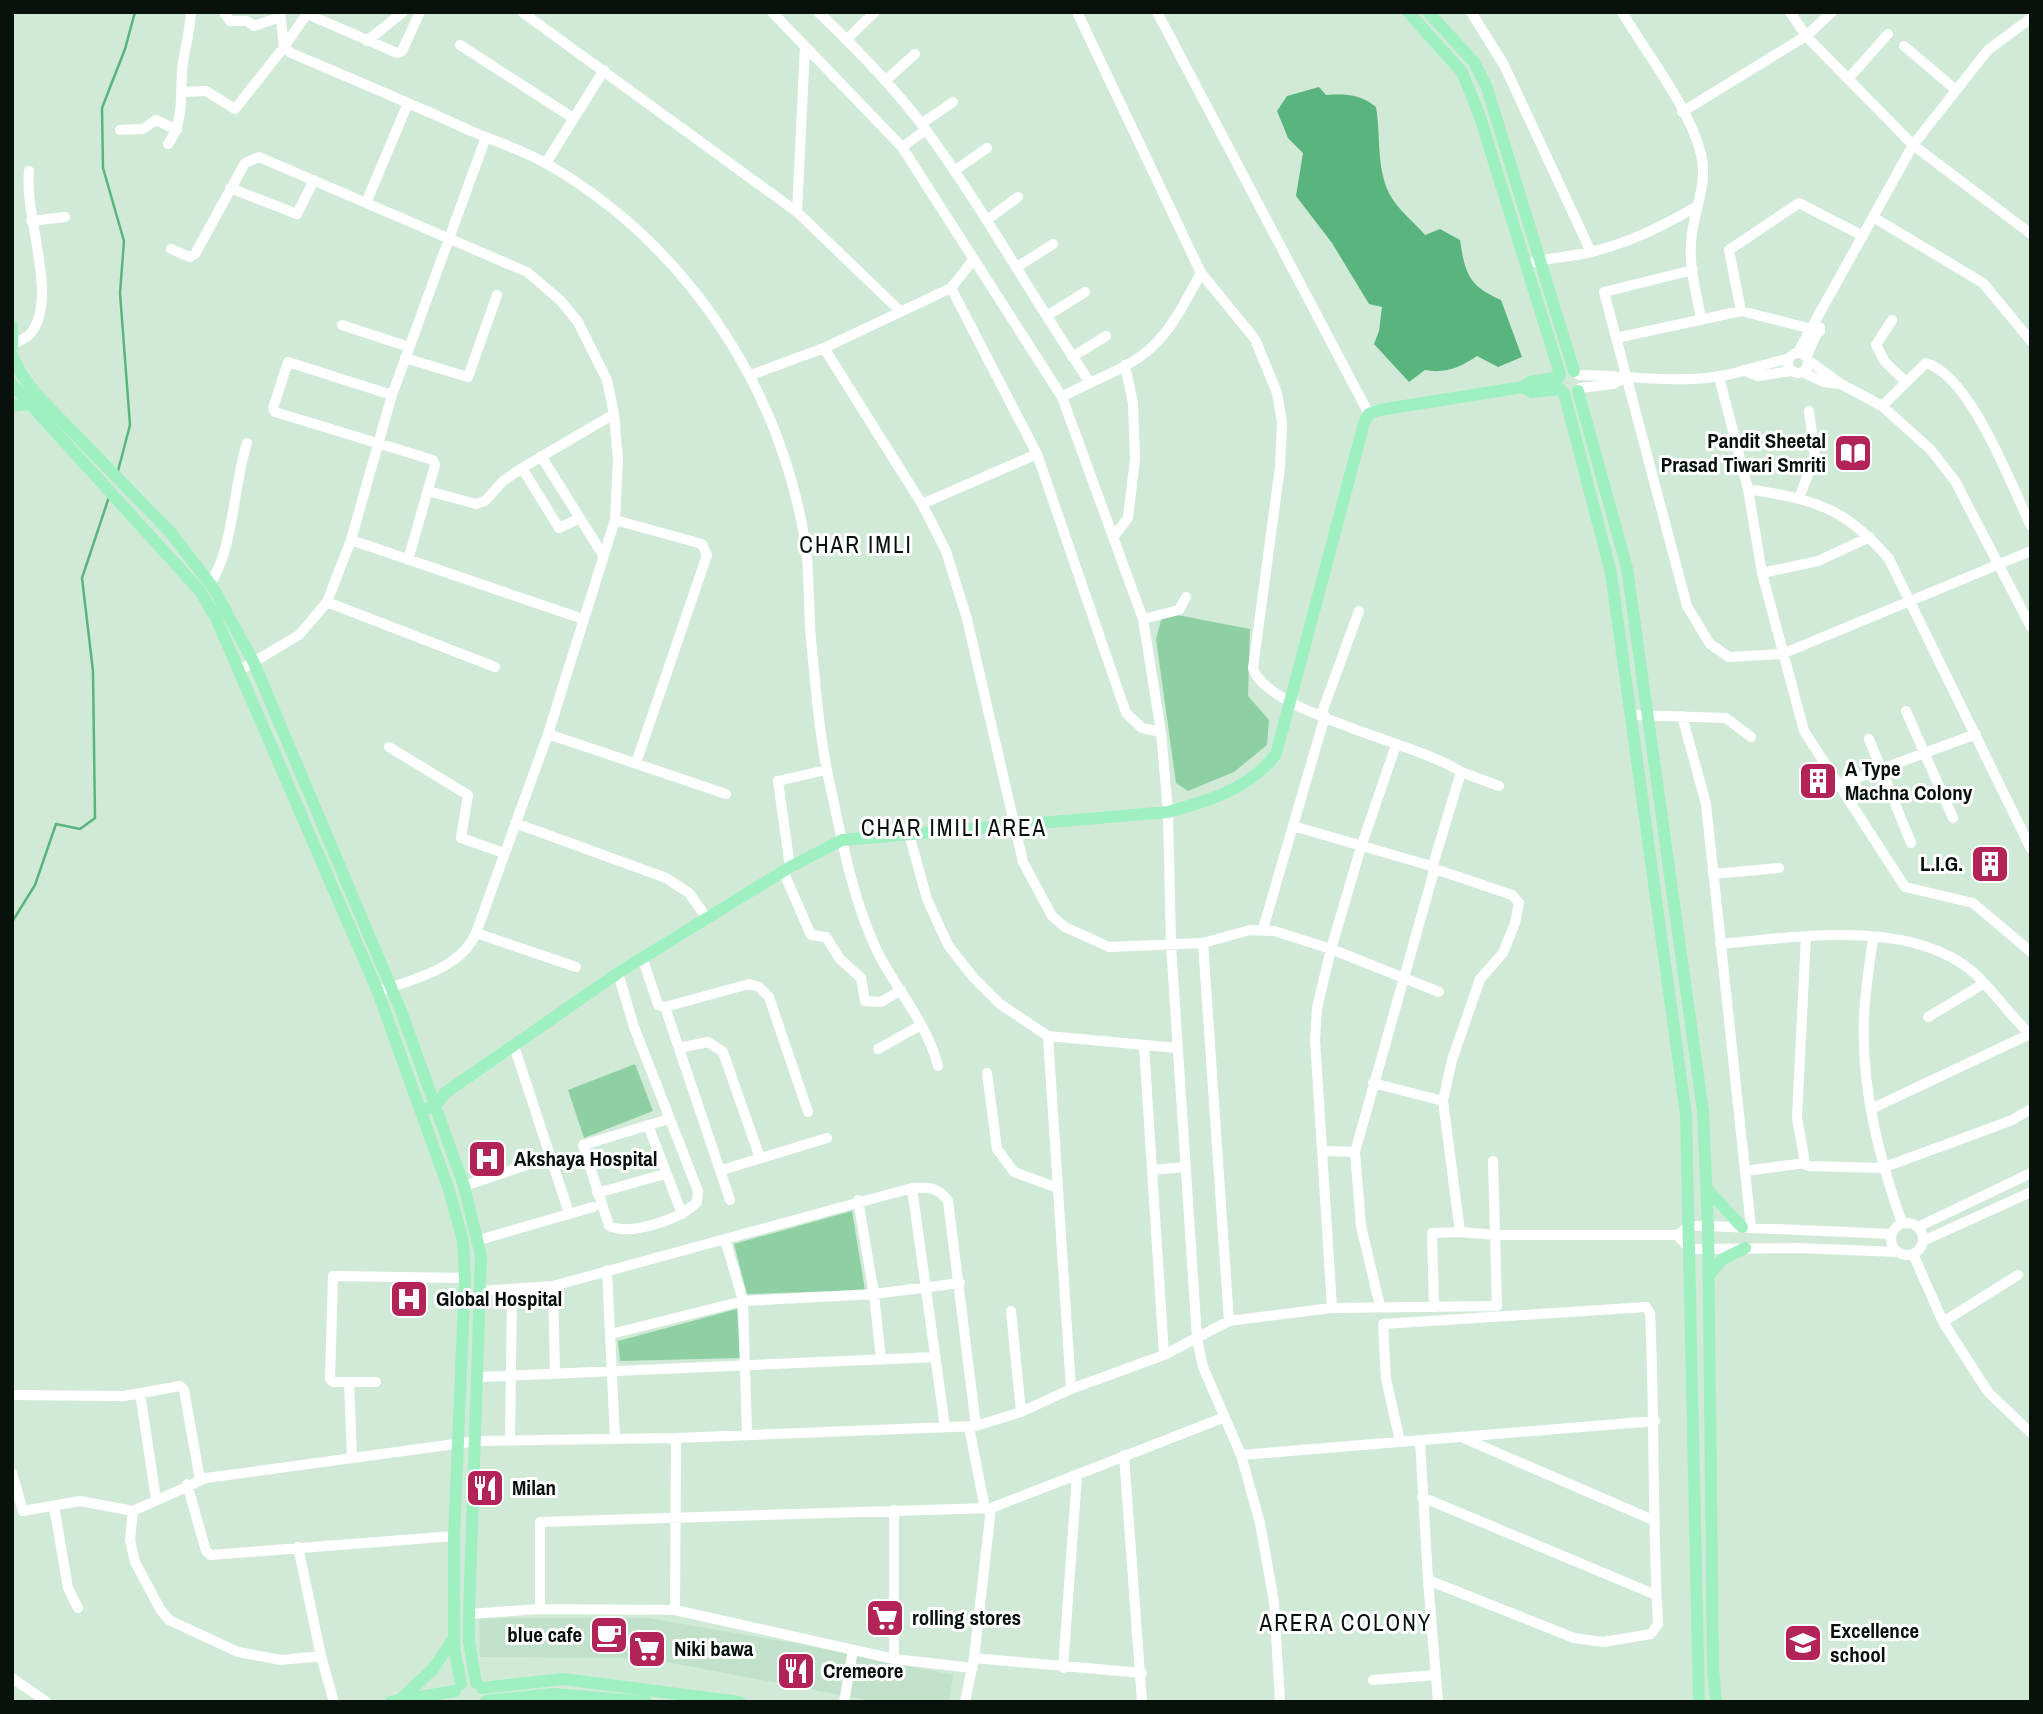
<svg xmlns="http://www.w3.org/2000/svg" width="2043" height="1714" viewBox="0 0 2043 1714" font-family="'Archivo Narrow',sans-serif">
	<rect width="100%" height="100%" fill="#d1ead8"/>
	<path fill="#c1e1ca" d="M510,1618H648L805,1645L953,1675L949,1702H877L646,1658L480,1657L479,1620Z"/>
	<path fill="#8ed0a4" d="M1172,614L1250,629L1248,696L1269,720L1267,745L1234,772L1188,791L1176,783L1156,639L1161,620Z
		M635,1064L653,1111L584,1138L568,1090Z
		M852,1211L865,1290L747,1294L734,1244Z
		M737,1309L740,1358L620,1361L618,1341Z"/>
	<path fill="#5ab47d" d="M1319,87L1326,95C1346,94 1360,94 1376,107C1381,135 1376,166 1389,193C1396,208 1414,222 1425,235L1440,229L1460,240C1465,274 1469,286 1501,300L1522,357L1498,367L1477,356C1461,367 1445,374 1425,370L1409,382L1374,344L1379,331L1382,307L1369,304L1332,243L1296,196L1303,153L1288,138L1277,111L1287,96Z"/>
	<g fill="none" stroke-linecap="round" stroke-linejoin="round">
		<path stroke="#5ab47d" stroke-width="2.5" d="M118,471L130,425L120,293L124,241L103,168L102,108L125,49L135,12
			M12,922L35,885L56,824L80,829L95,818L93,671L82,578L109,497"/>
		<path stroke="#fff" stroke-width="10" d="M280,12L284,47L291,53C352,79 412,104 471,131C497,142 525,151 549,165C686,245 779,385 805,541C810,573 808,607 811,639C816,691 820,744 832,794C843,847 854,902 877,951C896,989 927,1023 938,1066
			M522,12L797,212L900,311
			M772,12L902,147L1062,397L1143,619L1161,732L1168,812L1171,945L1197,1338L1203,1367L1241,1455L1260,1523L1274,1602L1280,1702
			M818,12C857,49 895,88 926,130C985,211 1033,299 1089,381
			M1077,12L1201,273L1255,339L1277,393L1282,422L1280,467L1253,668C1266,713 1419,743 1461,772L1432,868L1512,895L1519,903L1515,923L1503,953L1480,979L1452,1060L1443,1101L1460,1232L1496,1235H1677L1690,1226H1708L1892,1234
			M1157,12L1369,414
			M1471,12L1504,65L1591,252
			M1622,12C1647,54 1689,107 1701,154C1709,185 1692,213 1691,244C1689,268 1697,295 1701,319
			M1790,12L1806,36L1913,145L2031,234
			M225,14L230,21H247L254,26L280,17
			M307,14L397,53L402,51L420,12
			M847,39L875,12
			M367,41L403,12
			M460,45L573,118
			M1904,46L1956,90
			M1848,79L1888,34
			M885,81L915,54
			M181,92L206,91L235,109L284,47L308,12
			M1682,112L1806,36L1832,12
			M921,124L953,102
			M120,130L143,129L156,120L177,130
			M168,144C186,120 179,90 183,62C186,45 190,30 191,12
			M902,147L926,130
			M546,163L604,70
			M954,171L987,148
			M230,188L297,214L314,180
			M366,203L408,103
			M797,212L805,46
			M1873,217L1983,283L2031,341
			M988,219L1018,197
			M31,221L65,217
			M171,249L190,257L195,254L245,163L259,157L527,272L560,300L578,322L607,380L614,414L618,460L615,520L548,734L476,933C460,970 412,979 378,992
			M1526,264C1547,258 1569,257 1591,252C1628,243 1664,226 1697,206
			M1017,267L1053,244
			M1693,270L1604,292L1687,606L1710,644L1729,657L1782,654L2031,551
			M951,288L1037,454L1126,713L1142,728L1161,732
			M1741,311L1729,250L1799,203L1863,236
			M1047,316L1085,292
			M1892,320L1876,345L1885,362L1906,382
			M342,325L409,347
			M1616,338L1741,311L1820,331
			M13,344C19,341 27,338 31,333C59,297 24,218 29,171
			M824,348L922,504L946,551L967,619L1023,862L1052,916L1065,927L1109,947L1203,943L1250,930L1274,931L1331,949L1439,992
			M1798,352L1913,145L1988,50L2031,18
			M1788 363a10 10 0 1 1 20 0a10 10 0 1 1-20 0Z
			M1072,357L1106,336
			M1806,357L1820,327
			M405,358L468,377L497,295
			M1808,360L1841,384L1882,406L1931,450L1955,481L2031,627
			M1743,370L1758,376L1792,371
			M1802,372L1824,382L1840,384
			M751,375L824,348L951,288L974,259
			M1579,375C1625,375 1674,384 1720,376C1743,373 1764,363 1788,359
			M1719,377L1748,489L1762,573L1804,731L1905,887L1973,903L2031,952
			M1580,388L1613,384L1624,378
			M392,395L288,362L273,408L275,412L433,460L435,465L408,560
			M1062,397C1091,380 1128,370 1153,346C1174,326 1187,298 1201,273
			M1882,406L1926,363C1971,376 2011,485 2031,526
			M541,456L603,555
			M522,468L559,528L580,518
			M1748,489C1814,500 1844,506 1889,559L2031,849
			M428,491L476,504L485,501L503,481L522,468L614,414
			M1799,498L1815,456L1809,411
			M922,504L1037,454
			M615,520L702,544L707,555L636,763
			M1114,536L1128,518L1135,459L1133,403L1125,365
			M351,540L583,619
			M1762,573L1818,561L1870,537
			M210,584C234,548 233,486 247,443
			M327,602L495,667
			M1143,619L1179,610L1186,597
			M240,670L299,635L327,602L351,540L392,395L486,137
			M1906,711L1953,818
			M1321,715L1359,611
			M1633,715L1726,718L1751,737
			M1682,716L1706,804L1751,1227
			M548,734L726,794
			M1869,739L1911,843
			M389,747L468,795L461,838L504,853
			M1461,772L1499,786
			M1838,785L1976,734
			M515,823L666,878L689,893L706,917
			M1293,826L1431,866
			M909,834L927,899L948,945L973,977L1000,1004L1048,1036L1177,1048
			M790,867L778,781L826,770
			M783,871L811,935L826,937L840,959L861,978L865,1001L881,1002L901,990
			M1713,874L1779,868
			M1263,929L1325,716
			M476,933L576,967
			M1806,936L1797,1118L1805,1163L1808,1166L1882,1168L2010,1121L2031,1109
			M1873,937C1870,963 1865,991 1864,1017C1861,1088 1879,1158 1902,1223
			M1203,943L1229,1321
			M1720,944C1796,937 1910,918 1973,972C1994,991 2010,1016 2031,1035
			M642,957L658,1005L665,1007L749,984L759,987L769,997L808,1112
			M618,973L634,1027L698,1191L697,1202C681,1219 631,1236 609,1226L583,1145L669,1119
			M665,1007L730,1200
			M1928,1017L1983,984
			M1048,1036L1071,1389
			M514,1046L569,1213
			M1144,1046L1164,1355
			M679,1048L708,1042L723,1052L760,1158
			M878,1049L921,1025
			M987,1073L997,1149L1014,1172L1058,1188
			M1373,1083L1443,1101
			M1871,1109L2030,1034
			M648,1125L682,1214
			M1323,1151L1355,1152
			M722,1170L827,1138
			M1152,1170L1186,1167
			M1745,1171L1805,1163
			M464,1186L551,1157
			M912,1188C928,1187 939,1187 948,1201L976,1426
			M597,1193L665,1174
			M858,1200L874,1294L881,1360
			M1891 1239a16 16 0 1 1 32 0a16 16 0 1 1-32 0Z
			M1918,1227L2031,1173
			M1677,1235L1690,1249L1797,1248L1898,1252
			M725,1239L743,1301L747,1434
			M479,1240L593,1207
			M1923,1241L2031,1192
			M1913,1254L1943,1322L1988,1392L2031,1433
			M607,1270L615,1439
			M553,1286L555,1373
			M481,1291L553,1286L912,1188L945,1427
			M1380,1306L1361,1226L1355,1152L1434,871
			M1434,1307L1432,1233L1460,1232
			M1332,1308L1315,1040L1317,1008L1331,949L1361,847L1396,745
			M1011,1311L1021,1412
			M1943,1322L2018,1275
			M611,1334L743,1301L874,1294L960,1283
			M479,1377L936,1357
			M349,1382L352,1457
			M376,1382H333L330,1379L333,1276L465,1278
			M140,1393L156,1499
			M12,1395L124,1396L180,1386L184,1390L200,1480
			M969,1427L985,1509
			M1461,1437L1653,1520
			M510,1440L512,1290
			M1400,1441L1386,1379L1383,1324L1646,1307L1650,1313C1655,1417 1652,1520 1658,1624L1651,1634L1603,1642L1574,1638L1428,1580L1420,1440
			M1124,1455L1142,1702
			M1241,1455L1655,1421
			M12,1473L23,1511L80,1501L133,1511L206,1478L477,1441L676,1438L976,1426L1021,1412L1071,1389L1164,1355L1229,1321L1332,1308L1497,1306L1493,1161
			M187,1484L206,1551L211,1555L454,1536
			M1422,1497L1656,1595
			M54,1506L68,1588L78,1608
			M894,1510V1659
			M133,1511L130,1540L135,1562L160,1609L169,1620L238,1652L281,1660L321,1656
			M298,1547L321,1656L334,1702
			M1428,1580L1438,1702
			M540,1609V1522L991,1508L1225,1417
			M675,1610L676,1438
			M469,1614L540,1609L675,1610L894,1659L973,1668
			M974,1658L1142,1673
			M1063,1668L1077,1476
			M12,1678L47,1702
			M1373,1680L1435,1675
			M844,1702L853,1650
			M965,1702L974,1658L991,1508"/>
		<path stroke="#9ff0c1" stroke-width="12" d="M1408,12L1462,72L1479,114L1560,374
			M1428,12L1474,62L1487,88L1574,371
			M12,326V348
			M12,355L20,372L36,394L171,533L214,589L254,663L401,1011L464,1186L481,1256L469,1614V1641L476,1683
			M12,384L200,591L216,618L378,992L449,1190L463,1241L465,1278L454,1536V1647L461,1684
			M1523,387L1532,392L1560,389
			M1578,391L1627,568L1703,1111L1708,1226L1713,1668L1716,1702
			M1564,393L1611,573L1686,1115L1699,1702
			M12,406L30,404
			M421,1111L436,1105L445,1093L618,973L790,867L842,840L1168,812C1208,801 1250,789 1276,754L1364,423L1369,414L1379,410L1523,387L1530,382L1559,377
			M1706,1188L1742,1227
			M1708,1276L1723,1259L1745,1248
			M482,1688L563,1679L740,1702
			M401,1699L433,1669L454,1638
			M486,1701L554,1694L646,1702
			M391,1702L455,1691"/>
	</g>
	<defs>
		<symbol id="library-square" viewBox="-11 -11 22 22"><rect x="-9" y="-9" width="18" height="18" rx="4" fill="#b22358" stroke="#fff"/><path d="M-6-4Q-3-5.5-.7-3.5V5Q-3 3-6 4ZM6-4Q3-5.5 .7-3.5V5Q3 3 6 4Z" fill="#fff"/></symbol>
		<symbol id="building-square" viewBox="-11 -11 22 22"><rect x="-9" y="-9" width="18" height="18" rx="4" fill="#b22358" stroke="#fff"/><path d="M-4-6H4V6H1V3H-1V6H-4ZM-2.5-4.3h1.7v1.8h-1.7ZM.8-4.3h1.7v1.8H.8ZM-2.5-1h1.7V.8h-1.7ZM.8-1h1.7V.8H.8Z" fill="#fff"/></symbol>
		<symbol id="hospital-square" viewBox="-11 -11 22 22"><rect x="-9" y="-9" width="18" height="18" rx="4" fill="#b22358" stroke="#fff"/><path d="M-5-5h3v3.5h4V-5h3V5h-3V1.5h-4V5h-3Z" fill="#fff"/></symbol>
		<symbol id="restaurant-square" viewBox="-11 -11 22 22"><rect x="-9" y="-9" width="18" height="18" rx="4" fill="#b22358" stroke="#fff"/><path d="M-5-6h1v4h1v-4h1v4h1v-4h1v5L-1.5 .5V6h-2V.5L-5-1ZM5-6V6H3V1.5H1.5Q1.5-4 5-6Z" fill="#fff"/></symbol>
		<symbol id="supermarket-square" viewBox="-11 -11 22 22"><rect x="-9" y="-9" width="18" height="18" rx="4" fill="#b22358" stroke="#fff"/><path d="M-6-5.5h2.5l.6 2H6L4.5 2H-2.5L-4.4-4H-6ZM-1.5 3.2a1.3 1.3 0 1 0 .1 0ZM3 3.2a1.3 1.3 0 1 0 .1 0Z" fill="#fff"/></symbol>
		<symbol id="cafe-square" viewBox="-11 -11 22 22"><rect x="-9" y="-9" width="18" height="18" rx="4" fill="#b22358" stroke="#fff"/><path d="M-5.5-4.5H6V0H3Q3 3.5 0 3.5H-2.5Q-5.5 3.5-5.5 0ZM3-3.2v2h1.7v-2ZM-6 4.5H4V6H-6Z" fill="#fff"/></symbol>
		<symbol id="school-square" viewBox="-11 -11 22 22"><rect x="-9" y="-9" width="18" height="18" rx="4" fill="#b22358" stroke="#fff"/><path d="M0-5L7-2L0 1L-7-2ZM-4 1L0 2.5L4 1V4Q0 6-4 4Z" fill="#fff"/></symbol>
	</defs>
	<g fill-rule="evenodd">
		<use href="#library-square" x="1831" y="431" width="44" height="44"/>
		<use href="#building-square" x="1796" y="759" width="44" height="44"/>
		<use href="#building-square" x="1968" y="842" width="44" height="44"/>
		<use href="#hospital-square" x="465" y="1137" width="44" height="44"/>
		<use href="#hospital-square" x="387" y="1277" width="44" height="44"/>
		<use href="#restaurant-square" x="463" y="1466" width="44" height="44"/>
		<use href="#supermarket-square" x="863" y="1596" width="44" height="44"/>
		<use href="#cafe-square" x="587" y="1613" width="44" height="44"/>
		<use href="#school-square" x="1781" y="1621" width="44" height="44"/>
		<use href="#supermarket-square" x="625" y="1627" width="44" height="44"/>
		<use href="#restaurant-square" x="774" y="1649" width="44" height="44"/>
	</g>
	<g text-anchor="middle" stroke-width="6" stroke-linejoin="round" paint-order="stroke">
		<g font-size="21" font-weight="bold" fill="#08110b" stroke="#fff" text-anchor="start">
			<text x="1826" y="448" text-anchor="end">Pandit Sheetal<tspan x="1826" dy="24">Prasad Tiwari Smriti</tspan></text>
			<text x="1845" y="776">A Type<tspan x="1845" dy="24">Machna Colony</tspan></text>
			<text x="1963" y="871" text-anchor="end">L.I.G.</text>
			<text x="514" y="1166">Akshaya Hospital</text>
			<text x="436" y="1306">Global Hospital</text>
			<text x="512" y="1495">Milan</text>
			<text x="912" y="1625">rolling stores</text>
			<text x="1830" y="1638">Excellence<tspan x="1830" dy="24">school</tspan></text>
			<text x="582" y="1642" text-anchor="end">blue cafe</text>
			<text x="674" y="1656">Niki bawa</text>
			<text x="823" y="1678">Cremeore</text>
		</g>
		<g font-size="23" letter-spacing="2" fill="#08110b" stroke="#fff">
			<text x="856" y="553">CHAR IMLI</text>
			<text x="954" y="836">CHAR IMILI AREA</text>
			<text x="1346" y="1631">ARERA COLONY</text>
		</g>
	</g>
	<rect width="2043" height="1714" fill="none" stroke="#08110b" stroke-width="28"/>
</svg>
